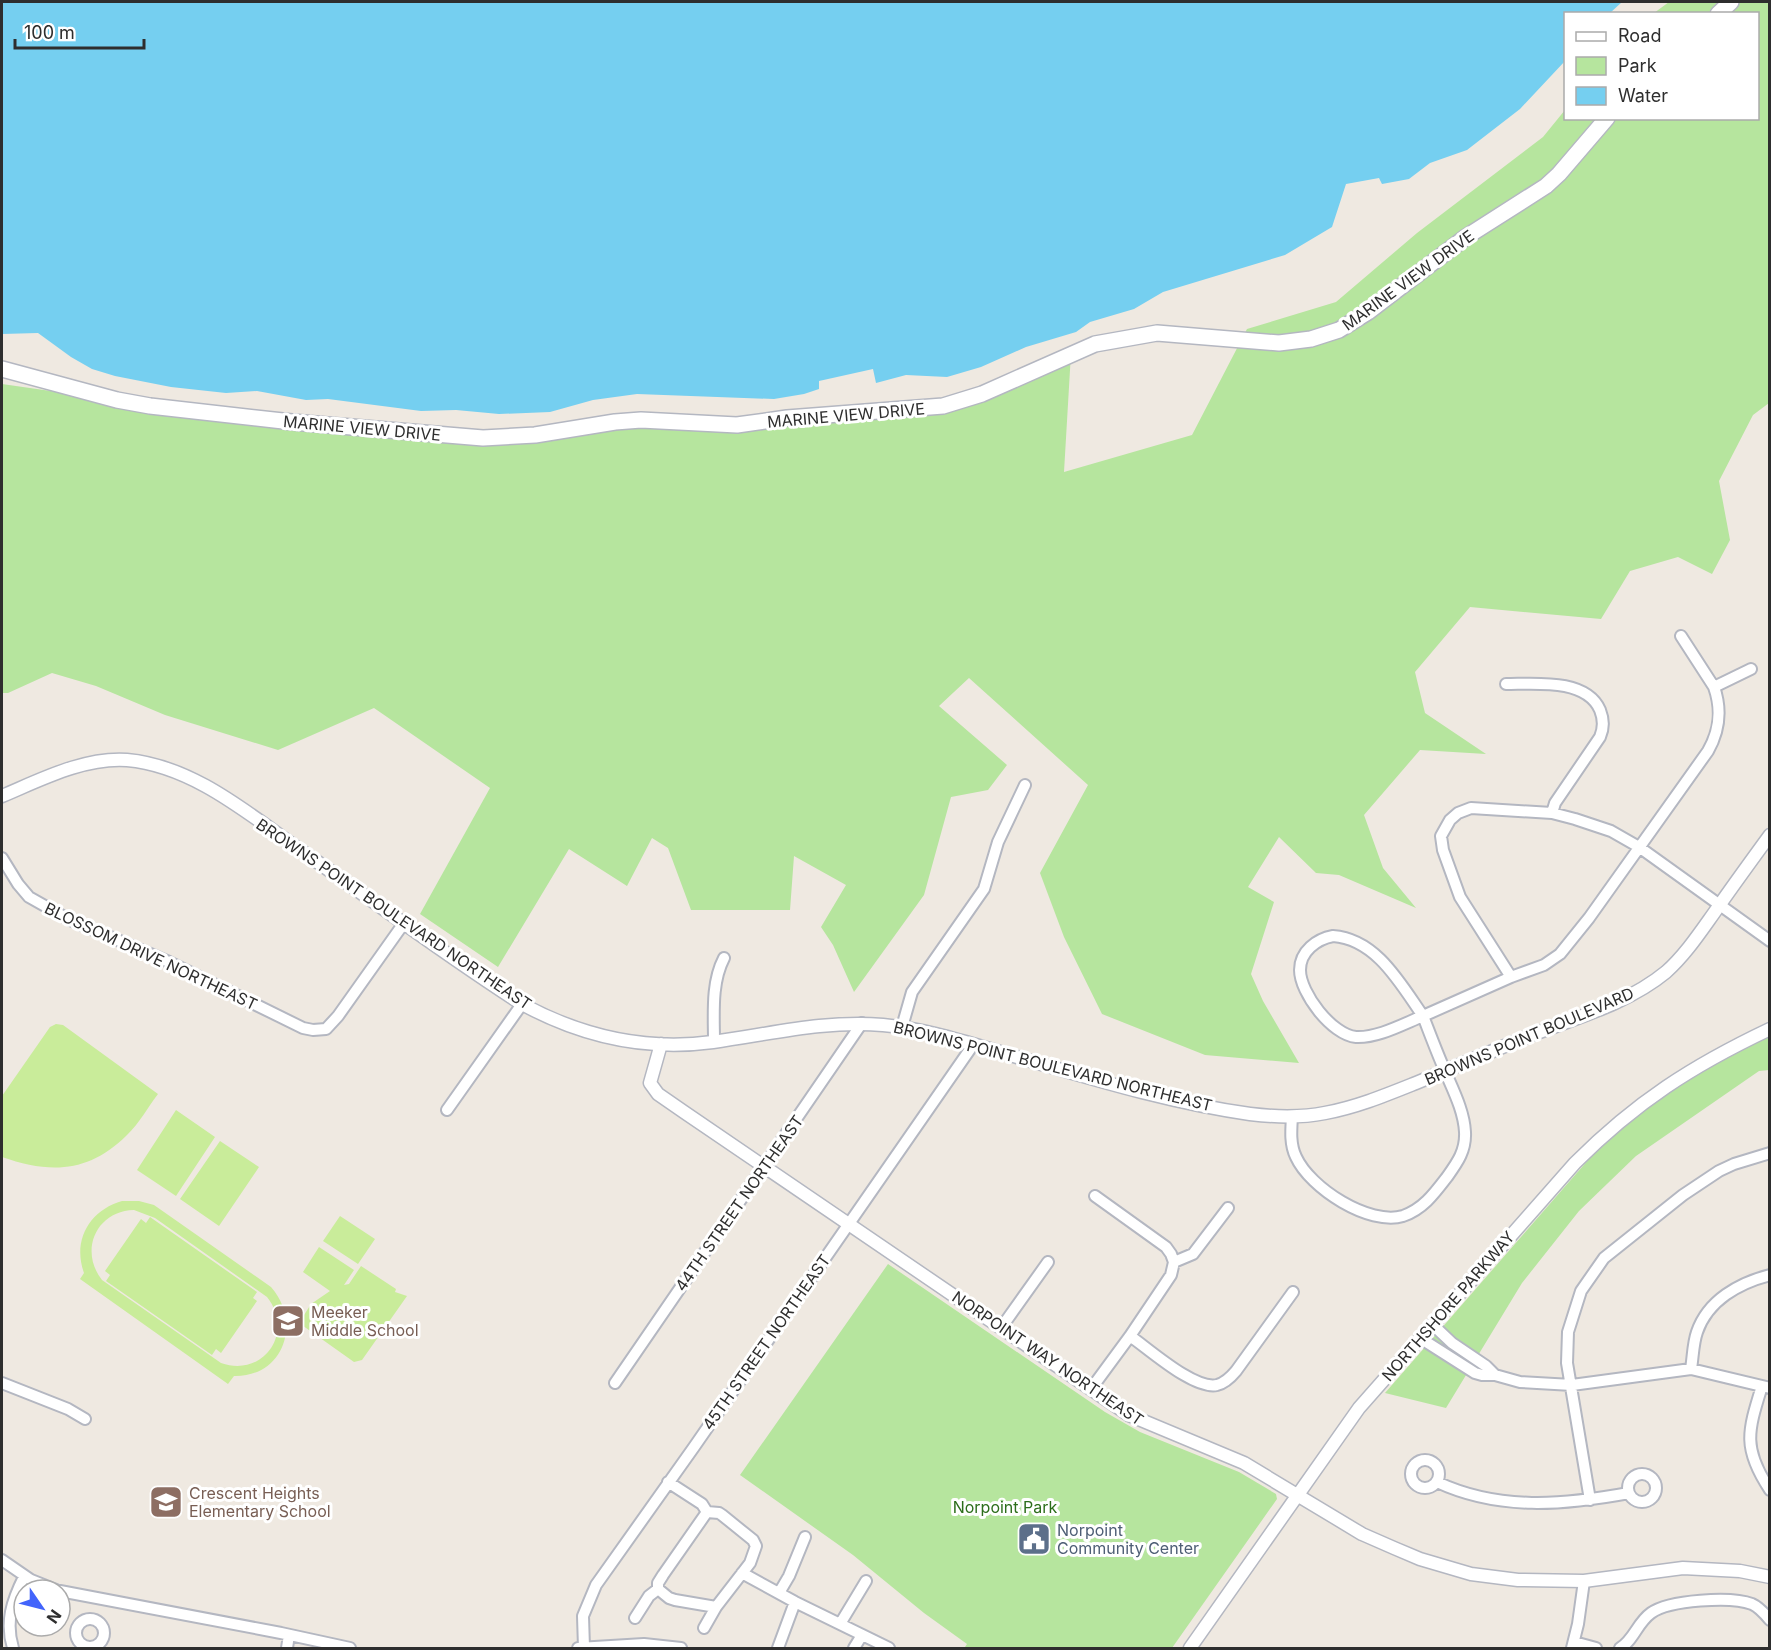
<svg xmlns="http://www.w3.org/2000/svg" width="1771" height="1650" viewBox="0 0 1771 1650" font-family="Inter,sans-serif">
	<rect width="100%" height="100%" fill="#efe9e1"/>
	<path fill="#b6e59e" d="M1669,2H1769V403L1753,415L1719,481L1730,540L1712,574L1678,557L1630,571L1601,619L1470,607L1415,672L1425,713L1486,754L1420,750L1364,815L1383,868L1416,908L1339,875L1316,873L1279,837L1248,887L1274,902L1251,974L1263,1001L1299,1063L1205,1055L1102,1014L1064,937L1040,873L1088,785L969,678L939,706L1007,765L988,790L951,797L924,895L854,992L833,945L821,927L846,885L794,856L790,910H691L668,848L652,838L627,886L569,849L498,967L420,914L490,788L374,708L278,750L165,715L96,686L52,673L8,693H2V384L190,411L460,437L812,416L982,394L1071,353L1064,472L1192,435L1247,329L1336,302L1417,233L1543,137L1565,110L1566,118H1758V14L1654,13Z
		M1769,1035V1070L1759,1071L1636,1156L1579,1211L1522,1283L1446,1408L1385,1393L1596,1151L1692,1070Z
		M888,1264L1105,1412L1140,1432L1239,1472L1276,1494L1277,1499L1172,1648H967L965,1647L967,1644L924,1613L853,1555L740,1475Z"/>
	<path fill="#c9ec9a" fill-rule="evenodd" d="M56,1024L63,1025L158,1094C148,1107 139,1124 127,1135C89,1173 50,1174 2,1157V1096L50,1027Z
		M176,1110L215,1137L176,1196L137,1170Z
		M220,1141L259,1167L219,1226L180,1199Z
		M122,1201H139L154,1205L271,1287C302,1322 284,1377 234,1376L228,1384L80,1279L84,1273C72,1240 90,1210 122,1201ZM134,1210L155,1218L267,1297C295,1332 264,1378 221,1363L102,1280C79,1251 96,1211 134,1210Z
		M340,1216L375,1239L358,1264L323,1241Z
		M150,1217L257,1292L253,1298L257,1301L221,1353L216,1349L212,1355L106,1281L110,1275L105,1271L141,1219L146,1223Z
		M319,1247L354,1270L344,1285L349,1284L361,1266L396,1289L395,1292L407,1296L362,1360L354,1362L299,1323L311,1304L330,1291L303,1272Z"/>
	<path fill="#75cff0" d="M2,2H1622L1610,13L1566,14L1565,61L1520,109L1467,150L1430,163L1409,179L1382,184L1379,178L1346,184L1332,227L1285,255L1163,292L1134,309L1090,322L1076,332L1026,347L981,367L947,377L906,375L876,383L873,369L819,381V389L804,394L774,399L637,394L593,400L550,412L499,414L456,410L421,411L328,399L306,400L257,391L226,393L171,387L115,376L92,369L71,357L38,333L2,334Z"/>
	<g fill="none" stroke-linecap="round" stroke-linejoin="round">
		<defs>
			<path id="minor" d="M1506,684C1534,684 1586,678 1600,710C1604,720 1604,728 1600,737L1555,803L1552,813
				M1714,687L1751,669
				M2,858L18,884L29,897L68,919L169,962L303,1028L313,1030L326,1029L338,1016L404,923
				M1333,936C1376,939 1400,983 1423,1016C1403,1024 1378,1038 1356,1037C1332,1035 1300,993 1300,970C1300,951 1317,939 1333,936Z
				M1511,977L1460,897L1443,850L1441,836L1450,820L1458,813L1471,808L1552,813L1575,819L1611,831L1639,847L1770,941
				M902,1027L912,992L984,889L998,842L1025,785
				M714,1042C714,1014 711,983 724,958
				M447,1110L522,1004
				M1292,1117C1291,1131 1290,1145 1296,1157C1310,1188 1369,1226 1403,1216C1423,1209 1434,1194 1447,1177C1457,1163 1466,1151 1465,1132C1464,1111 1453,1090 1445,1071C1437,1053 1430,1034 1423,1016L1511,977L1544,965L1560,954L1589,918L1708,751C1720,730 1722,710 1714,687L1681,636
				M1174,1262L1193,1254L1228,1208
				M1433,1325L1452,1343L1486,1366L1495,1375
				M1001,1328L1048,1262
				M1130,1336C1149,1349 1194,1390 1217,1385C1225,1383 1231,1377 1236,1371L1293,1292
				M1420,1338L1475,1373L1482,1375H1495L1520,1382L1572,1385L1691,1369L1770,1388
				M1691,1369C1693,1357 1693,1343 1697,1332C1708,1300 1739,1283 1770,1275
				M2,1383L68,1409L85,1419
				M615,1383L862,1023
				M1762,1386C1748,1431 1742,1448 1770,1490
				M1091,1389L1130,1336L1171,1275L1174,1262L1171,1254L1166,1247L1095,1196
				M1411 1474a14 14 0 1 1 28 0a14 14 0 1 1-28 0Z
				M1628 1488a14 14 0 1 1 28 0a14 14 0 1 1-28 0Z
				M668,1482L702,1504L707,1512
				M1437,1482C1499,1511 1564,1505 1629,1493
				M1590,1500L1567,1363L1568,1332L1581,1291L1604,1258L1683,1195L1719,1171L1734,1164L1770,1153
				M707,1512L663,1575L658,1583V1589L669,1598L675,1600L716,1607
				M2,1560L31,1580L56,1590
				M742,1573L795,1602L889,1648
				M60,1591L281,1633L350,1648
				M779,1593L789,1576L805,1537
				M635,1618L649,1596L658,1589
				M76 1633a14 14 0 1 1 28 0a14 14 0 1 1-28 0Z
				M840,1624L866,1581
				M704,1628L716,1607L750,1563L756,1546L753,1540L722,1515L719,1513L707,1512
				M1574,1642L1596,1648
				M13,1648C5,1622 12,1601 24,1577
				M287,1648L289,1635
				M578,1648L644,1644L681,1648
				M584,1648L583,1616L596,1585L694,1447L973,1045
				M778,1648L795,1602
				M854,1648L862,1635
				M1572,1648L1578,1624L1584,1581
				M1620,1648C1634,1640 1637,1623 1651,1613C1669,1600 1731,1596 1752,1604C1759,1607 1765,1614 1770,1620"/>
			<path id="tertiary" d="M2,796C40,780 84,757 127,760C195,766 252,817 306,854C378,904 448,957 522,1004C581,1036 646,1051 713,1042C771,1034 825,1020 883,1025C928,1029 974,1045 1017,1057C1093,1079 1171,1103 1250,1114C1275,1117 1300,1118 1325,1113C1357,1107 1386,1095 1416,1083C1452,1068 1488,1053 1524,1038C1571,1019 1626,1005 1666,972C1685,955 1699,934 1714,913C1732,887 1751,861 1770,835
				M661,1044L650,1083L658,1094L684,1112L1129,1415L1244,1463L1362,1534L1394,1548L1420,1559L1471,1574L1518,1580L1584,1581L1683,1568L1740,1571L1770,1577
				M1190,1648L1359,1408L1575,1163C1636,1102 1692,1066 1770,1029"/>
			<path id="secondary" d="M1718,14L1731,2
				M2,369L117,400L150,406L292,422L483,438L535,435L615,422L641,420L737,425L787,418L943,406L982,394L1095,344L1157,333L1279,343L1311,339L1339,330L1368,312L1466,237L1546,186L1559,174L1607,118"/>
		</defs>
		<use href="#minor" stroke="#b4b7c1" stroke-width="14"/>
		<use href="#tertiary" stroke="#b4b7c1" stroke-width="15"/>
		<use href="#secondary" stroke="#b4b7c1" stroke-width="18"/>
		<use href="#minor" stroke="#fff" stroke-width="10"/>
		<use href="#tertiary" stroke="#fff" stroke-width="12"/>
		<use href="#secondary" stroke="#fff" stroke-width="15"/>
	</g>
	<defs>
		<symbol id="school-square" viewBox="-11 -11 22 22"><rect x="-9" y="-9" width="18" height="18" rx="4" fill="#8d6e63" stroke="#fff"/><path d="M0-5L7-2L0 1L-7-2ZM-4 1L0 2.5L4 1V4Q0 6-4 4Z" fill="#fff"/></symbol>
		<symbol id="civic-square" viewBox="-11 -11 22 22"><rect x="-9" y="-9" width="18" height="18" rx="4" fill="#5c6f8a" stroke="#fff"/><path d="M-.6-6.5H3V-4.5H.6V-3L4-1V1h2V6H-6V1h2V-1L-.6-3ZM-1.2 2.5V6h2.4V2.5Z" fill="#fff"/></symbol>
	</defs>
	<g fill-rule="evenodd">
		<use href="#school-square" x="269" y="1302" width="38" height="38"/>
		<use href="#school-square" x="147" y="1483" width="38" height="38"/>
		<use href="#civic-square" x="1015" y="1520" width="38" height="38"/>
	</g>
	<g text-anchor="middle" stroke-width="6" stroke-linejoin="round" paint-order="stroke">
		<g font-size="16" fill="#2e2e2e" stroke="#fff">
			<text transform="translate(1408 280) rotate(-36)" y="6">MARINE VIEW DRIVE</text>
			<text transform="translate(846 415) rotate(-5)" y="6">MARINE VIEW DRIVE</text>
			<text transform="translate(362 428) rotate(5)" y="6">MARINE VIEW DRIVE</text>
			<text transform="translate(394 914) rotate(34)" y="6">BROWNS POINT BOULEVARD NORTHEAST</text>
			<text transform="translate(151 956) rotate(25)" y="6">BLOSSOM DRIVE NORTHEAST</text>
			<text transform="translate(1529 1036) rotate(-23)" y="6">BROWNS POINT BOULEVARD</text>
			<text transform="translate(1053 1066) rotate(14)" y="6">BROWNS POINT BOULEVARD NORTHEAST</text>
			<text transform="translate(739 1203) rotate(-55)" y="6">44TH STREET NORTHEAST</text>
			<text transform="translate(1448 1306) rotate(-49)" y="6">NORTHSHORE PARKWAY</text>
			<text transform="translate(766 1342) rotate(-55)" y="6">45TH STREET NORTHEAST</text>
			<text transform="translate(1048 1358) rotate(34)" y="6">NORPOINT WAY NORTHEAST</text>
		</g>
		<g font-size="16" fill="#785e54" stroke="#fff" text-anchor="start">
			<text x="311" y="1318">Meeker<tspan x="311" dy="18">Middle School</tspan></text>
			<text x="189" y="1499">Crescent Heights<tspan x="189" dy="18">Elementary School</tspan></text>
		</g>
		<g font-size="16" fill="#2c6e1b" stroke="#fff">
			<text x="1005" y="1513">Norpoint Park</text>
		</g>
		<g font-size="16" fill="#4e5e75" stroke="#fff" text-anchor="start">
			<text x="1057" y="1536">Norpoint<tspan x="1057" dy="18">Community Center</tspan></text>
		</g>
	</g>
	<rect width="1771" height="1650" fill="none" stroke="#2e2e2e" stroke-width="6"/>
	<rect x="1564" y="12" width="195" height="108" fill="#ffffff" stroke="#ababab" stroke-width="1.5"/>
	<rect x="1576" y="32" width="30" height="9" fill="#ffffff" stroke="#ababab" stroke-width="1.5"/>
	<text x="1618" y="42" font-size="18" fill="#2e2e2e">Road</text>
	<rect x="1576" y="57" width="30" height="18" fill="#b6e59e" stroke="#ababab" stroke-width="1.5"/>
	<text x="1618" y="72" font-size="18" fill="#2e2e2e">Park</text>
	<rect x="1576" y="87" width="30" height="18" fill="#75cff0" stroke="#ababab" stroke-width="1.5"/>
	<text x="1618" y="102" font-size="18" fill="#2e2e2e">Water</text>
	<g transform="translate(42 1608) rotate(125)"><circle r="28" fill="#ffffff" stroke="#ababab" stroke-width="1.5"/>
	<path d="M0-4.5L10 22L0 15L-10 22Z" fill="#4264fb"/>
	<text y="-9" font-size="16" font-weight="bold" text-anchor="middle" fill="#2e2e2e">N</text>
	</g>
	<path d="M15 39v9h129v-9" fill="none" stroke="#2e2e2e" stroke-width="3"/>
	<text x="24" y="39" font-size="18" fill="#2e2e2e" stroke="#ffffff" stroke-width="4.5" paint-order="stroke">100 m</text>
</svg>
